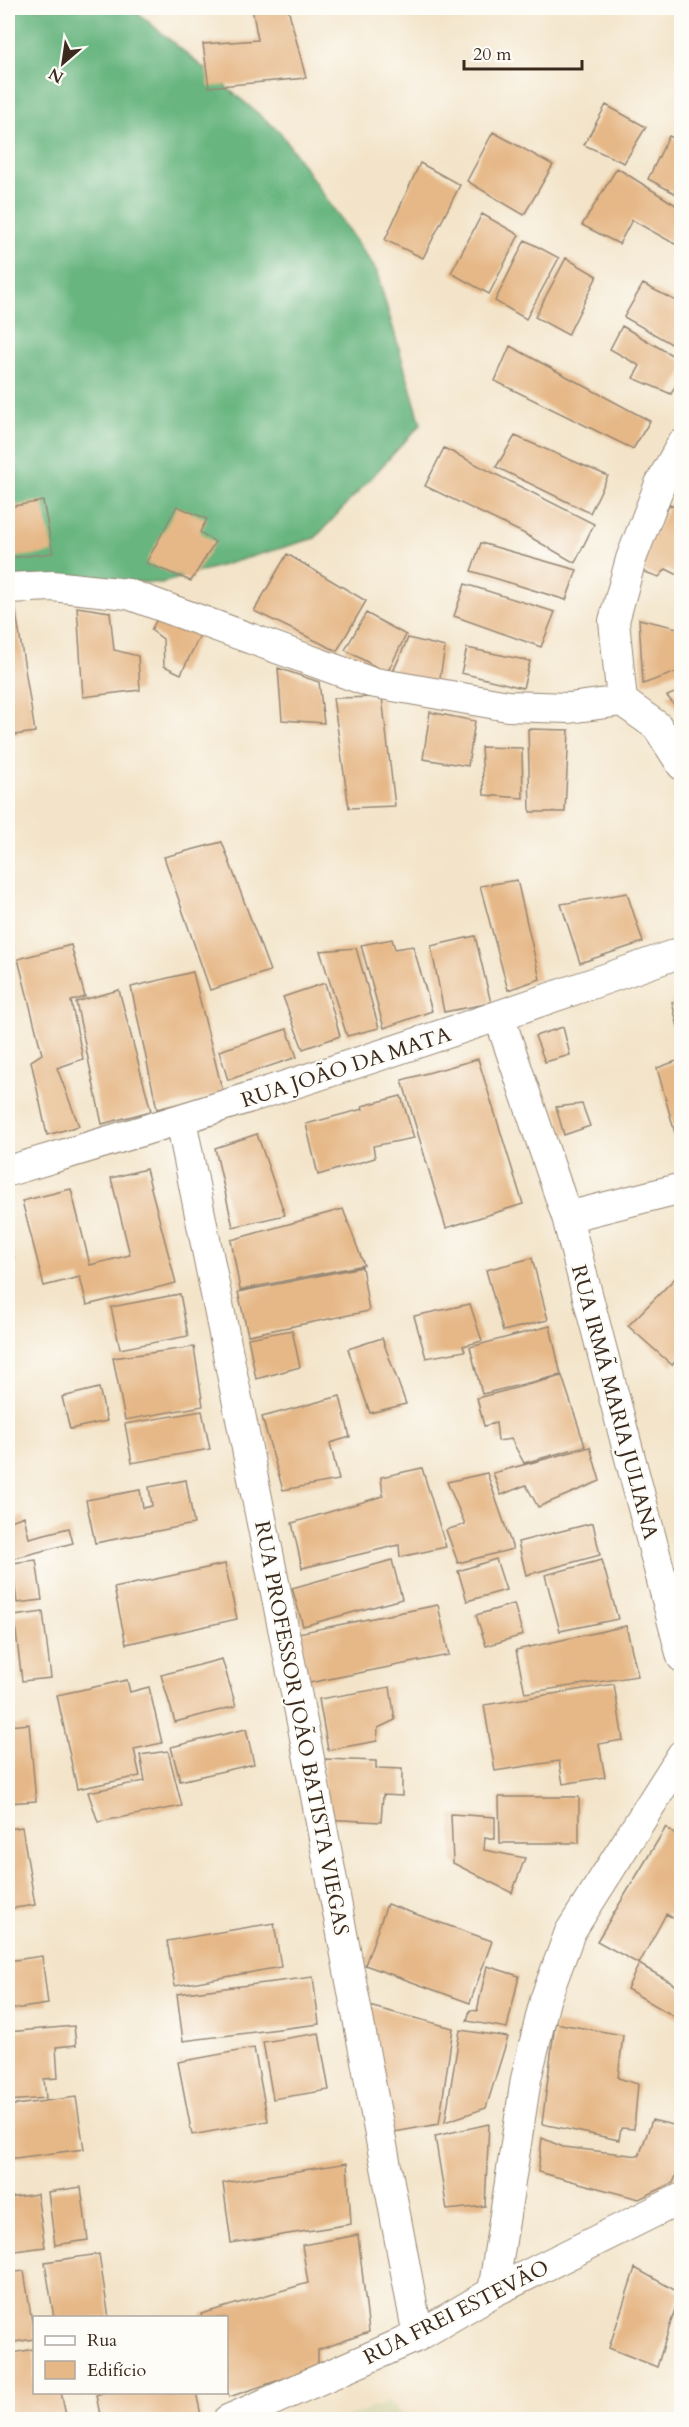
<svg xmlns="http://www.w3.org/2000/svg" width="689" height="2427" viewBox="0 0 689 2427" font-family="Cardo,serif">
	<rect width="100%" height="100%" fill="#fdfcf7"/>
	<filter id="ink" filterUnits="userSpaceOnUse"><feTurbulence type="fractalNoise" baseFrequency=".0167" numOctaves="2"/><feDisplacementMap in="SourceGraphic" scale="12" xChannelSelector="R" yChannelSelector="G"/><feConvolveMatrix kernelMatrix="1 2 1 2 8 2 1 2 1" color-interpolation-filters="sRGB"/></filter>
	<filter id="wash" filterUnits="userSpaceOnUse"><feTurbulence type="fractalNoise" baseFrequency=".008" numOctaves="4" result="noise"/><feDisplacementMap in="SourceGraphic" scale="24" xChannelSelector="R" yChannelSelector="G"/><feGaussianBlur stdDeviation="1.35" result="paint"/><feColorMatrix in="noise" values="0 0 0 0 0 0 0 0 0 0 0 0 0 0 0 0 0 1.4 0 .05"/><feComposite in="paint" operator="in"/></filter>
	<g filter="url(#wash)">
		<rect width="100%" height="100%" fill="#f3e4c9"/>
		<path fill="#dfddbb" d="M389,2402L405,2419H340Z"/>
		<path fill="#67b57f" stroke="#51704e" stroke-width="1.5" d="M8,8L133,9L280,132L376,270L421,424L315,538L162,583L8,577Z"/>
		<g id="blocks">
			<path fill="#e6b887" d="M252,8H288L306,78L209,87L203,44L258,40Z
				M606,105L646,127L624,163L584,145Z
				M493,132L553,165L524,215L467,181Z
				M669,136L682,142V188L678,195L648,179Z
				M420,163L460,185L423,258L385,240Z
				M617,168L682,209V248L632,220L619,244L582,225Z
				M482,214L519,235L489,294L451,273Z
				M525,240L559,258L526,319L495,301Z
				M566,258L597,276L568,335L535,317Z
				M643,284L682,304V350L624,317Z
				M622,326L682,361V373L671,394L633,378L640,366L610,349Z
				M510,346L650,421L633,449L495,381Z
				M515,436L608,476L590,513L496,467Z
				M444,448L594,524L575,563L523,533L425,486Z
				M43,501L53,553L8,558V507Z
				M670,504L682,511V577L666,569L659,577L636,569Z
				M177,506L207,519L200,532L215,542L191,581L146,563Z
				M481,543L577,570L566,600L471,571Z
				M287,554L366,601L337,651L254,611Z
				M465,584L555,612L541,647L454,616Z
				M15,606L35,732L8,736V607Z
				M77,607L110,612L114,650L138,656L140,690L83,697Z
				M366,613L406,635L387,673L345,650Z
				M160,614L200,635L181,674L164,666L163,639L151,630Z
				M639,619L682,629V670L643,684Z
				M408,638L445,647L439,684L392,674Z
				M467,648L530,661L523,688L461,673Z
				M278,668L319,682L324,723L282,720Z
				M682,690V714L667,696Z
				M382,697L395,806L349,808L333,698Z
				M430,712L475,721L468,766L423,759Z
				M528,729L569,730L565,812H530Z
				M481,747L522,748L523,798L484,795Z
				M222,842L270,971L210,990L164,857Z
				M517,880L540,979L508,990L480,886Z
				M627,893L643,942L580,963L561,904Z
				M475,936L491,1003L444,1012L431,946Z
				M392,939L395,949L413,946L432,1011L384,1028L361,945Z
				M71,945L85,997L71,1001L83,1059L57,1068L79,1126L47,1135L31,1061L42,1054L18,959Z
				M356,948L379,1028L347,1036L320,951Z
				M193,972L223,1093L157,1109L131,987Z
				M325,983L340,1036L303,1049L283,997Z
				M119,990L151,1111L102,1124L76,1002Z
				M682,1001V1040H681L672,1002Z
				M563,1027L570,1055L545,1062L535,1036Z
				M287,1029L297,1057L228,1080L219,1051Z
				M478,1059L523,1204L446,1228L402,1080Z
				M682,1059V1155H681L657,1068Z
				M401,1096L414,1138L373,1146L375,1158L318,1175L306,1124L363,1109L362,1106Z
				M582,1104L590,1126L564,1135L556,1107Z
				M257,1134L285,1215L233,1227L215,1148Z
				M146,1169L176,1283L87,1305L80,1277L44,1286L22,1201L71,1189L90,1265L130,1255L111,1178Z
				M343,1209L364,1265L240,1290L231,1240Z
				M8,1232L14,1259L8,1260Z
				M532,1258L548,1320L503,1331L486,1270Z
				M362,1267L369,1311L248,1335L238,1292Z
				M682,1271V1354L672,1365L628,1326Z
				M180,1294L188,1336L120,1349L111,1307Z
				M470,1304L482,1341L463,1346L465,1351L426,1358L414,1316Z
				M550,1326L561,1375L482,1394L470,1347Z
				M292,1330L300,1367L256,1379L248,1338Z
				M382,1338L406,1404L370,1413L348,1349Z
				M194,1347L203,1406L125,1420L113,1358Z
				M562,1376L585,1446L524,1463L511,1439L498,1441L496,1423L484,1426L477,1398Z
				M99,1388L107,1421L70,1429L62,1397Z
				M340,1396L350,1437L330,1443L339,1480L283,1490L262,1417Z
				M202,1411L210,1449L132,1463L125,1424Z
				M590,1447L600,1481L538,1507L526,1485L501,1495L493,1473Z
				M422,1468L446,1547L400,1557L399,1545L302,1568L292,1523L383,1496L381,1477Z
				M487,1473L513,1549L458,1563L446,1530L465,1524L447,1482Z
				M186,1480L194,1524L95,1543L86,1500L140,1490L143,1508L152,1506L149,1487Z
				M24,1516L29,1538L69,1528L73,1543L11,1559L8,1546V1522Z
				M593,1523L600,1555L526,1575L518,1542Z
				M496,1559L506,1590L467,1601L458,1571Z
				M36,1560L42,1600L17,1603L12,1563Z
				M392,1560L402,1599L303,1626L292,1588Z
				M602,1560L618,1619L560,1631L545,1575Z
				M225,1564L237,1619L126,1644L114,1588Z
				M514,1604L523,1635L486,1646L476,1615Z
				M438,1605L449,1655L309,1683L298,1633Z
				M43,1612L51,1678L22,1681L14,1616Z
				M626,1626L638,1676L525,1693L516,1650Z
				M222,1659L236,1706L175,1722L161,1675Z
				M127,1680L130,1692L149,1687L162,1743L134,1749L140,1776L77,1789L57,1695Z
				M614,1684L623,1740L599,1744L605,1777L563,1784L559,1761L495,1771L484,1705Z
				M390,1687L395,1720L378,1728L377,1741L328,1750L319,1699Z
				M29,1724L36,1801L8,1803V1726Z
				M246,1729L254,1764L180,1781L171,1747Z
				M168,1751L182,1806L98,1822L88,1792L145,1781L140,1755Z
				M325,1759L376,1761V1768L402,1769V1796L383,1795L381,1822L323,1819Z
				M499,1797H579V1843H500Z
				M451,1814L495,1817V1839L485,1837L484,1850L525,1858L512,1893L453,1863Z
				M22,1827L35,1905L8,1909V1829Z
				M666,1827L682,1841V1923L666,1914L639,1964L597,1941Z
				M387,1904L492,1941L470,2003L365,1965Z
				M274,1923L281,1967L175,1986L167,1941Z
				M42,1956L48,2004L8,2010V1961Z
				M639,1964L682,1989V2021L627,1989Z
				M487,1966L519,1976L507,2028L467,2021L470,2010L477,2011Z
				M313,1977L319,2024L183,2041L177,1994Z
				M365,2005L453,2028L439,2124L389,2133Z
				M555,2023L623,2035L618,2078L638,2084L634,2129L621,2128L619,2140L542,2124Z
				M74,2026L76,2045L56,2047L58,2078L44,2079L46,2098L8,2101V2032Z
				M460,2030L508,2037L486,2108L445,2122Z
				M319,2033L329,2090L273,2099L263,2042Z
				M254,2048L268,2121L192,2135L178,2062Z
				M76,2097L84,2149L8,2159V2106Z
				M652,2120L682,2127V2162L673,2183L639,2199L538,2172L542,2138L563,2147L639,2156Z
				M489,2124L485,2206L447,2210L435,2136Z
				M347,2163L351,2224L231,2243L223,2183Z
				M81,2187L88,2240L55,2245L48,2192Z
				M37,2194L45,2247L8,2252V2198Z
				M358,2235L369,2332L318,2350V2367L229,2397L226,2390V2318H202L201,2314L308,2283L302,2245Z
				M99,2254L109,2318H54L45,2262Z
				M635,2268L680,2293L657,2367L609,2348Z
				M24,2271L32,2322H34V2339L8,2343V2273Z
				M34,2349V2392H61L67,2420H8V2354Z
				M105,2392H196L202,2420H101L96,2395Z"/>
		</g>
	</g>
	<g filter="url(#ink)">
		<use href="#blocks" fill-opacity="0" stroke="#978774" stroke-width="1.5"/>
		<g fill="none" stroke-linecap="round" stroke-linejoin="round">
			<defs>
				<path id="street" d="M682,444L660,484L631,559L614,621L622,701L657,726L682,765
					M8,588L52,586L128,594L370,682L508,706L569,708L622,701
					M499,1016L567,1217L682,1188
					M181,1120L303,1727L418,2336
					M8,1171C234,1105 459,1031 682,952
					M567,1217L682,1657
					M493,2292L526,2079L545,2000L570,1932L682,1755
					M228,2420L418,2336L493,2292L682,2198"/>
			</defs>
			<use href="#street" stroke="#978774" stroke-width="32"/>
			<use href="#street" stroke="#fff" stroke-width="30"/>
		</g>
	</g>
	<g text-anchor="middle" stroke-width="4.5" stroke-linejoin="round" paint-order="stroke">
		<g font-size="21" fill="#3b2a1e" stroke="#fdfcf7">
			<text transform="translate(346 1067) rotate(-18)" y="7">RUA JOÃO DA MATA</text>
			<text transform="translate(615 1402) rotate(75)" y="7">RUA IRMÃ MARIA JULIANA</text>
			<text transform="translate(302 1728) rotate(79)" y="7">RUA PROFESSOR JOÃO BATISTA VIEGAS</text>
			<text transform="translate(456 2312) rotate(-27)" y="7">RUA FREI ESTEVÃO</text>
		</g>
	</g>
	<rect width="689" height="2427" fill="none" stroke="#fdfcf7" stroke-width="30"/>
	<rect x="33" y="2316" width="195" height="78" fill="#fdfcf7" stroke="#afa8a0" stroke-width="1.5"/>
	<rect x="45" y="2336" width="30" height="9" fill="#ffffff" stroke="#afa8a0" stroke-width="1.5"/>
	<text x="87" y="2346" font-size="18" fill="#3b2a1e">Rua</text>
	<rect x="45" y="2361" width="30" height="18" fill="#e6b887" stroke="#afa8a0" stroke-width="1.5"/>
	<text x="87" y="2376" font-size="18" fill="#3b2a1e">Edifício</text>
	<g transform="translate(63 63) rotate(209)" stroke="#fdfcf7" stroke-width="4.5" paint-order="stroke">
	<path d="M0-4.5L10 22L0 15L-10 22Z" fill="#3b2a1e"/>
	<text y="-9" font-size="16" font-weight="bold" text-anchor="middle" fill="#3b2a1e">N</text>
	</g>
	<path d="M464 60v9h118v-9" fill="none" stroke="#3b2a1e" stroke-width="3"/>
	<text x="473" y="60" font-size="18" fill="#3b2a1e" stroke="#fdfcf7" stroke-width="4.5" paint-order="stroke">20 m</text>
</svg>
